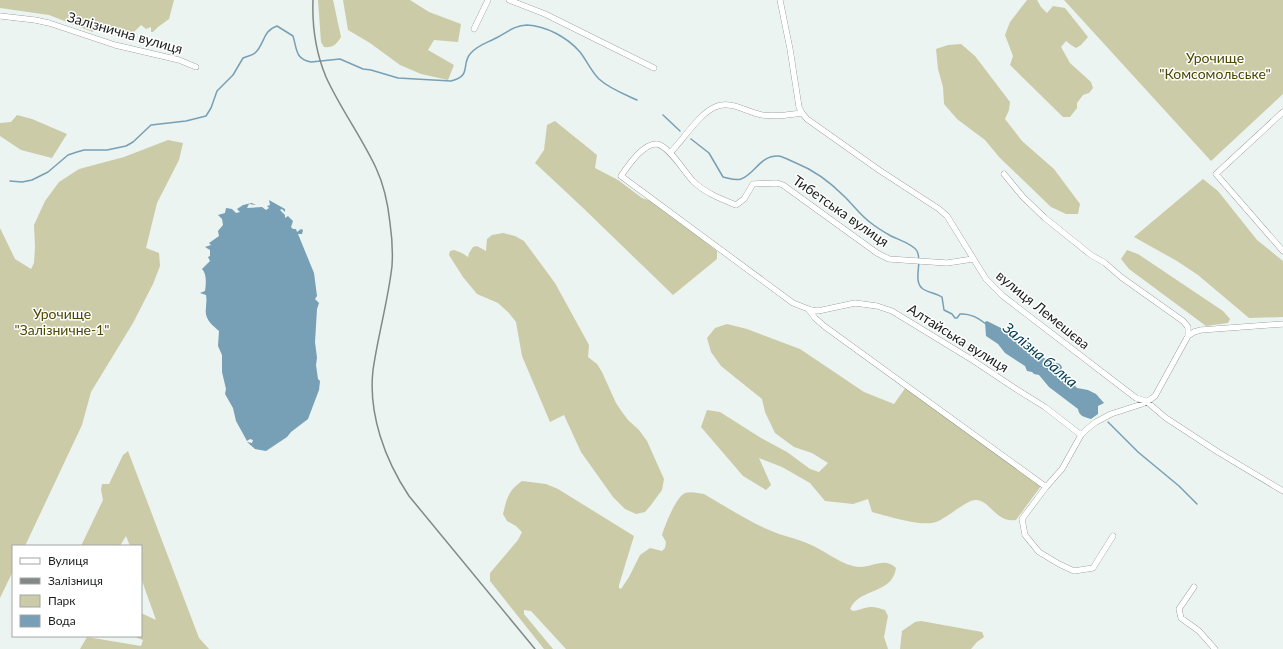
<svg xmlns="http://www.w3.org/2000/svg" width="1283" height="649" viewBox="0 0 1283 649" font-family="Lato,sans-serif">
	<rect width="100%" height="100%" fill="#ebf4f0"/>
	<path fill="#cbcba8" d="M0,0H174L169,19L158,27L153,32H151V27L146,29L141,25L130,36C118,35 108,30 97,24L93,32L49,15L0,8Z
		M318,0H333L341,37C336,45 333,48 324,47L321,42Z
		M343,0H410L429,12L461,24L458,42L434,40L428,50L454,65L448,80L421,74L400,65L370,43L348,30Z
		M1027,0H1037L1041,7L1047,13L1053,6L1065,8L1088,37L1081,45L1076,48L1071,45L1066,41L1061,47L1070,63L1091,82L1093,88L1089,93L1083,95L1077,103V108L1070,117H1063L1010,65L1013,56L1005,35L1010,22Z
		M1064,0H1283V94L1211,161Z
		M961,44L975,56L1010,102L1009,110L1005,119L1022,141L1054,169L1080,204L1078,214H1066L1051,207L1000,158L985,140L957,119L944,104L943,87L938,69L936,49L948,45Z
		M17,115L32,119L67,134L52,158L21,150L0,136V123L11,122Z
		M555,121L597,155L595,168L618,180L642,198L657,203L717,251V259L673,295L581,206L535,163L544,150L547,125Z
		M168,140L183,143L179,160L157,203L146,248L159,253L160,266L153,284L133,323L91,392L82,425L25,546H13V571L0,598V228L15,259L31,269L34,263L35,247L34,225L45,201L59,182L79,169L124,157Z
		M1203,179L1218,191L1257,240L1283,261V317L1249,318L1198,275L1177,261L1134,237Z
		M503,233L515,236L524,241L555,283L589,345L588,357L597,364L602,372L616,403L622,412L628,420L639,430L647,441L664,479L662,490L651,505L645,512L636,514L625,509L613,497L581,452L564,415L550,422L522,356L516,322L509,313L498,303L477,294L463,277L449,255L450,251L454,250L462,253L468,257L469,253L473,247L477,246L486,251L487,239L492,235Z
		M1127,250L1138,254L1223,311L1230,319L1228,323L1206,326L1129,269L1121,259Z
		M727,324L747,329L800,349L864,392L894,404L906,387L1041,486L1016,520C996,523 991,501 976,500C968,499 947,518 936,522C920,527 888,516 872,512L868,499L853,504L825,501L810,483L782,467L759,458L771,485L766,490L743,476L701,427L707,410L720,412L761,438L787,452L810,469L819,472L828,463L812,453L794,447L775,433L765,412L762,399L721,366L711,352L707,338L715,328Z
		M128,451L199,638L209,649H80L87,637L141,646L143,640L132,636H141V613L156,620L141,578V546H130L126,536L120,546H81L103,500L101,490L102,484H109L123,455Z
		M522,481L546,484L558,489L634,536L619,585V588L621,589L629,577L640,555L650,548L662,551L665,548L666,542L662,535C665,525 676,497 685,493C690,491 699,493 704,494C725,506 746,520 769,530C782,536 796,538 809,544C824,550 837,562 853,566C869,571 883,555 896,568C892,595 860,587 850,609L853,611C868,608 869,604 885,610L888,616L884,637L888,649H566L531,611L524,610V614L553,649H544L490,581V573L518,540L522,532L516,526L507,521L503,514C507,498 508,491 522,481Z
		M921,621L982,632L984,637L977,642L971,649H900L902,631L915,622Z"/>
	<path fill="#779fb6" d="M269,200L285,209V212L282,209L280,210L285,215V218L288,216L293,221L291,227L293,229H296L297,232L301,229L303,230L302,234H298L314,273L317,296L315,299L319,303L317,309L315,342L317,358L316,365L318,379L320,381L319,390L308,419L291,432L287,437L266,451L255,449L247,442L252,443L253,440L250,439L247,441L236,421L233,408L225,394L226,389L222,372V355L218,346L219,331C212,325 204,319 206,308C206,303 207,301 206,295L200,293L205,291C206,284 207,274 202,269L210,261L208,257L210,256V250L205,247L211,245L209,243L219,236L218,231L223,225L222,219L218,215L225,213L226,208L232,209L236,213L240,212L237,209L243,205L252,203L256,205L249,204L247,208L262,207L266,210L269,208L267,206L270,205Z
		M987,321L1007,331L1016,340L1023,341L1029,350L1035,354L1053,362L1055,364L1057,363L1060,364L1062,367L1061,370L1077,388L1088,390L1096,394L1104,403L1098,406V414L1091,419C1084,417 1079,416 1078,409L1049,387L1039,375L1034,374L1032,372L1027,371L1025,366L1005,353L998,344L986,336L985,322Z"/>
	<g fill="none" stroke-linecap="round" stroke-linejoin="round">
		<path stroke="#779fb6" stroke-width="1.5" d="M663,115L680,131
			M691,139L709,153L723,177C729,178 735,181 741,179C756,173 760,155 779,156C784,157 791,161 796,163C814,170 831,183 845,197C854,206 861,216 871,223C877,228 884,232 891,236C899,240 913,244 917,251C923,262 912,281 923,289C929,293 936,293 942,297L944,310L952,314L955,318H957L960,314C970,313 978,318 986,324
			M10,181L22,182L32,180L48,172L68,155L77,152L84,150H107L126,146L133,142L151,125L186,121L206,116L211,108L217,91L233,75L243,58C247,56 252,56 255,53C265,44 262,31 277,26L293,36C297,49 295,59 311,62L340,59L363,69L371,70L398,78L451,81C472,76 461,65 470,54C477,45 487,43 496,38C506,33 515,25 527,25C546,26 567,37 580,52C587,61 591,71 599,79C610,89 624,94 637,100
			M1108,422L1138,452L1179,486L1197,504"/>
		<defs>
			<path id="minor" d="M509,0L545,14L654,68
				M780,0L790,49L799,107L802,113L807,119L879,170L939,209L947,216L986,279L1003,296L1136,398L1146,401L1166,418L1218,452L1283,491
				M0,16L35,20L49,23L115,45L179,60L196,67
				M474,29L488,0
				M1283,112L1216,174L1283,251
				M670,153C682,141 700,113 715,107C731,100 746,112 762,115C777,117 787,115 802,113
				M1004,174L1023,197L1045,218L1091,255L1105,263L1121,277L1183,321L1188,327V336
				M973,259L947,263L889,259L877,253L783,185L777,183L753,184L744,199L736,205C721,199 705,193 693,181C685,173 669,146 657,144C643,143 628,166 621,176L793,303L811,310L818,311L855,303L877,306L892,311L974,361L1016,389L1045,407L1081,435
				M809,310L815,318L824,326L1046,487
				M1113,536L1093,568L1074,571L1059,564L1039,552L1025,535L1022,519L1046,487L1062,469L1081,435L1087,429L1096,422L1111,414L1142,404L1151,399L1155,396L1188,336L1194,332L1201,330L1283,324
				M1194,587L1179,609L1181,618L1199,631L1215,649"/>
		</defs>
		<use href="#minor" stroke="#747c79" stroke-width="6"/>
		<use href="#minor" stroke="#fff" stroke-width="5.5"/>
		<path stroke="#828885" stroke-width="1.5" d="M313,0C312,26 316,53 326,77C340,108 361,136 376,168C384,185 388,204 390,223C392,237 393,252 392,266C388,301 378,335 373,370C368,414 385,460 409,496L535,649"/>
	</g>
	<g text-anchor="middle" stroke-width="3" stroke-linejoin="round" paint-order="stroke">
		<g font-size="14" fill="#1b1e1c" stroke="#fff">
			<text transform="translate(125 33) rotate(16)" y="5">Залізнична вулиця</text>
			<text transform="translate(841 211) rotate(35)" y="5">Тибетська вулиця</text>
			<text transform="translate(1043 310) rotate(39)" y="5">вулиця Лемешєва</text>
			<text transform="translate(958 338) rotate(32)" y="5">Алтайська вулиця</text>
		</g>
		<g font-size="14" fill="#4b4800" stroke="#fff">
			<text x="1215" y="63">Урочище<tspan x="1215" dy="16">"Комсомольське"</tspan></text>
			<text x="62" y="319">Урочище<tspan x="62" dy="16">"Залізничне-1"</tspan></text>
		</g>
		<g font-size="15" font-style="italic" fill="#013b53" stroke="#fff">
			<text transform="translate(1040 355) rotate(40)" y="5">Залізна балка</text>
		</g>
	</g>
	<rect x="12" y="545" width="130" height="92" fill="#ffffff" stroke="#a4a5a4"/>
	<rect x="20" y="558" width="20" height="6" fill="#ffffff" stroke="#a4a5a4"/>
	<text x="48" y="565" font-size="12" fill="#1b1e1c">Вулиця</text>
	<rect x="20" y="578" width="20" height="6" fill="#828885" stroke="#a4a5a4"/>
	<text x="48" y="585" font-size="12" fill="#1b1e1c">Залізниця</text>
	<rect x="20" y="595" width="20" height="12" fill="#cbcba8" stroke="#a4a5a4"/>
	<text x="48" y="605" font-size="12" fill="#1b1e1c">Парк</text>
	<rect x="20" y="615" width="20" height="12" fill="#779fb6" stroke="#a4a5a4"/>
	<text x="48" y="625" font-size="12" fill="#1b1e1c">Вода</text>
</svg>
